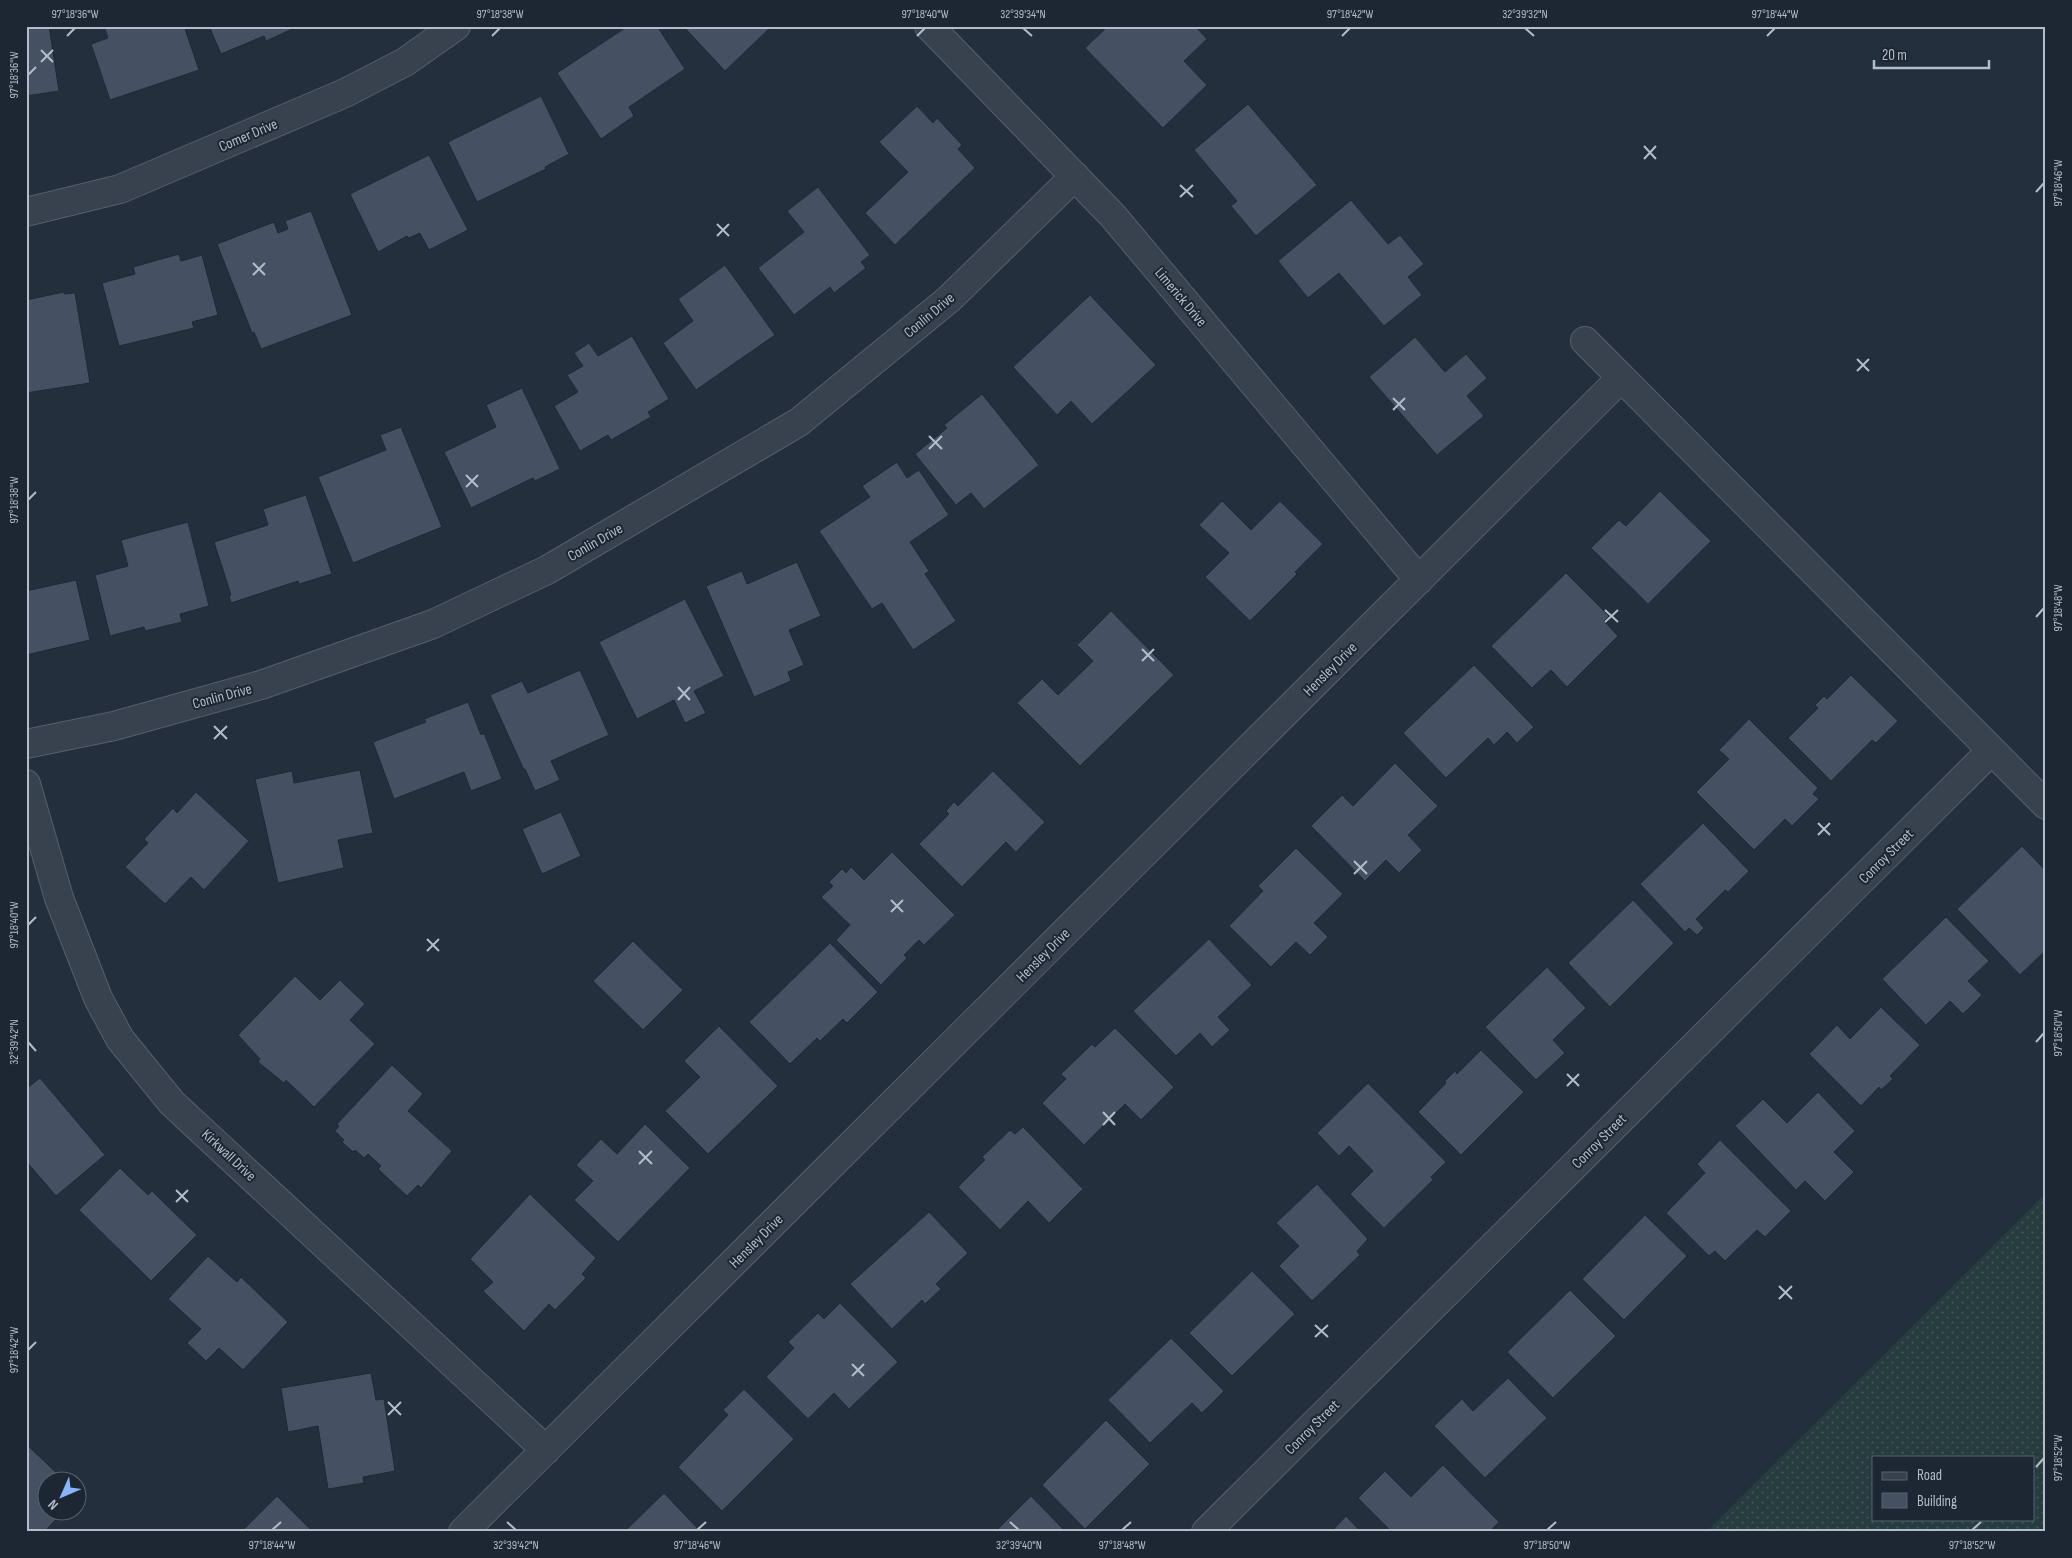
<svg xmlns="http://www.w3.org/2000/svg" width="2072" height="1558" viewBox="0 0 2072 1558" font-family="'Sofia Sans Condensed',sans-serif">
	<defs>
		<pattern id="grass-dots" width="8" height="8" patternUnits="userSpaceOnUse" patternTransform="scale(1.25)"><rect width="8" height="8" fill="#263c3f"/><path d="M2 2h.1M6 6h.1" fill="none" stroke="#435659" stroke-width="1.8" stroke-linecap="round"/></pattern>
	</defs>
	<rect width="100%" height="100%" fill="#242f3e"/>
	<path fill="url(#grass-dots)" fill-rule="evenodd" d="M2046,1193V1532H1706ZM1873,1457H2033V1519H1873Z"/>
	<path fill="#455162" stroke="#1f2835" d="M26,26H49L59,91L26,96Z
		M104,26H184L199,70L110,100L91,44L108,38Z
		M209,26H299L266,41L264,36L221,54Z
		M628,26H657L685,69L629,107L634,116L601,139L557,73Z
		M683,26H772L725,71Z
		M1108,26H1195L1207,39L1184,61L1207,85L1163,128L1085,48Z
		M541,96L569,154L545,167L546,169L477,202L448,142Z
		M1248,104L1317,185L1256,236L1231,206L1237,201L1194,150Z
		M917,106L933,123L937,118L962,145L958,149L975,168L895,245L865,213L908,172L879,142Z
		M429,155L468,230L429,250L420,233L409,238L407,236L378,252L350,194Z
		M818,187L870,255L861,262L866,268L834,293L830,287L794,315L758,268L804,232L787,211Z
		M1351,200L1388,244L1400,235L1424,264L1408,277L1422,295L1384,326L1339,273L1308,298L1278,261Z
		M311,211L352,315L261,349L254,332L252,333L217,244L274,222L278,233L288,229L285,221Z
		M179,254L181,261L202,255L218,315L192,322L194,328L119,346L102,283L135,274L133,267Z
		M725,265L775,335L696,390L663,343L693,321L678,299Z
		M64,292V294L75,293L90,383L26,393V300Z
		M1090,295L1156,365L1092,424L1071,401L1057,415L1013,367Z
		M632,336L669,399L648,412L651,417L611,440L608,435L580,451L554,406L578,392L567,375L583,366L574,353L589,343L598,356Z
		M1415,337L1445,372L1466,354L1487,378L1467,396L1484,416L1437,455L1369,377Z
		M522,388L560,469L535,481L533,478L471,508L444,452L496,427L486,405Z
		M982,394L1039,465L984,509L971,493L956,505L915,454L947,428L944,425Z
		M401,427L442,527L353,563L318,477L386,450L380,435Z
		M897,462L907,478L919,470L949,515L910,542L929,571L925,574L956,621L913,650L882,603L872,609L819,531L870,497L862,486Z
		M1660,491L1711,541L1648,604L1591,548L1619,520L1626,526Z
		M306,495L332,574L299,584L298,581L231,603L229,596L231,595L214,542L268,525L263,509Z
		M1222,501L1251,530L1280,501L1323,544L1295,572L1297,574L1250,621L1205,577L1229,553L1199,525Z
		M188,522L209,606L180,614L182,622L145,631L144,627L110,636L95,575L128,566L121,540Z
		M797,562L821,616L789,630L804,665L788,672L791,681L754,697L706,586L742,571L747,584Z
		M1566,573L1609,616L1604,621L1618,636L1567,687L1551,670L1532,688L1491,646Z
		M76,580L90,640L26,655V591Z
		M685,599L724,676L694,691L706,713L685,723L674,700L637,719L599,642Z
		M1111,611L1174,675L1080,766L1017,703L1042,679L1058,695L1093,661L1077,645Z
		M1474,665L1534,727L1517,743L1507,732L1494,745L1488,738L1446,778L1403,733Z
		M580,670L609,735L551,761L560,780L535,791L525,769L524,770L490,695L522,681L528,693Z
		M1851,675L1898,721L1876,743L1872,740L1831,781L1788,738L1818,708L1815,705L1824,696L1827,699Z
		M468,702L481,735L484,733L502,779L471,791L464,772L394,799L373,742L426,722L424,719Z
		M1749,719L1818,788L1813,794L1819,799L1792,826L1785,819L1754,850L1696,792L1729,759L1719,750Z
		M1395,763L1438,806L1408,835L1422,850L1399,873L1386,860L1365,881L1311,826L1342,795L1353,806Z
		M360,770L373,833L338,840L344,868L278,883L255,779L292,771L294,783Z
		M993,771L1045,822L1016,852L1006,842L962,887L919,844L949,814L946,811L954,802L958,806Z
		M196,792L249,841L204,890L191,877L165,904L125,867L148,843L144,839L173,808L177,813Z
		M561,812L581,856L542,874L522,829Z
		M1703,823L1749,871L1728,892L1725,890L1696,919L1704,928L1697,935L1689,928L1685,932L1640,884Z
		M2022,846L2046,871V950L2020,975L1957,909Z
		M1296,848L1343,894L1314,923L1328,937L1310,955L1296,942L1271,967L1229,926L1263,891L1258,886Z
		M892,852L955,915L924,945L919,940L904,955L907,958L881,985L836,940L850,925L821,897L833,886L829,882L842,869L846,873L851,867L864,880Z
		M1633,900L1674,943L1610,1007L1568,963Z
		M1946,917L1989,961L1968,981L1982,995L1963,1014L1950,1001L1926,1025L1882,979Z
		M1209,939L1252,985L1218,1017L1230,1030L1212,1047L1200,1033L1176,1056L1133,1011Z
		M633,941L683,990L643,1030L593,981Z
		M830,943L878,992L847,1023L843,1019L820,1041L817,1038L790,1064L749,1022Z
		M1547,967L1586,1008L1553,1040L1565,1053L1536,1080L1485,1027Z
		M295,976L320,1000L340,980L365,1004L350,1020L375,1044L314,1107L286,1080L284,1083L258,1062L260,1059L238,1035Z
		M1881,1007L1920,1045L1890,1076L1893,1079L1881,1090L1879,1087L1861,1106L1809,1054L1837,1025L1850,1039Z
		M719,1026L778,1086L708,1154L665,1111L700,1077L684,1061Z
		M1115,1028L1174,1087L1141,1120L1125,1104L1084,1145L1042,1103L1066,1079L1061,1074L1092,1044L1095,1047Z
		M1481,1050L1524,1092L1461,1155L1418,1112L1446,1083L1445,1081L1455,1071L1457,1074Z
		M392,1065L423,1094L408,1111L452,1151L421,1188L418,1185L407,1196L378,1169L381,1166L368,1154L364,1158L355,1150L353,1152L342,1142L344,1140L335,1131L339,1126L337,1124Z
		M40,1078L105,1155L56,1196L26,1161V1089Z
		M1368,1083L1446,1162L1431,1177L1433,1180L1384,1228L1350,1194L1373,1171L1349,1146L1339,1156L1317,1133Z
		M1818,1092L1855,1131L1834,1152L1854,1172L1825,1201L1805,1181L1796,1190L1735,1126L1763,1099L1787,1123Z
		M645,1124L690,1168L618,1242L574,1200L593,1181L576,1165L601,1139L617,1154Z
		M1023,1127L1083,1189L1049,1223L1028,1201L1000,1230L958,1187L985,1160L982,1157L1010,1130L1015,1134Z
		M1720,1140L1791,1211L1765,1237L1757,1230L1725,1261L1715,1251L1709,1256L1666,1213L1705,1173L1697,1164Z
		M120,1168L148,1195L152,1191L197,1235L151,1281L79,1210Z
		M1317,1184L1368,1239L1357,1251L1360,1255L1312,1301L1279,1266L1299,1246L1276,1223Z
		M530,1194L596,1258L582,1274L586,1278L555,1310L549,1304L524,1331L483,1291L493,1282L470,1259Z
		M929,1212L968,1253L936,1284L941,1289L925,1304L922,1300L892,1329L850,1284Z
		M1645,1215L1687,1256L1624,1320L1582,1279Z
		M208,1256L237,1282L241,1277L288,1322L243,1370L219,1348L206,1361L187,1343L201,1329L168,1299Z
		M1252,1271L1295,1314L1232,1376L1189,1333Z
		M1570,1290L1616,1336L1553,1398L1507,1352Z
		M840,1303L898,1362L849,1409L834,1393L808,1419L766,1377L794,1348L788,1342L818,1313L824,1319Z
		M1171,1338L1224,1391L1202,1413L1192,1403L1150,1443L1108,1400Z
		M371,1373L376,1400L384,1399L395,1471L363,1477L364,1483L328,1489L318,1426L288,1432L281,1388Z
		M1508,1378L1547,1418L1485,1478L1434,1426L1462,1399L1473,1411Z
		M744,1389L794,1439L722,1511L678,1467L728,1415L723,1410Z
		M1106,1420L1150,1464L1085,1529L1042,1485Z
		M26,1444L64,1480H48V1510H65L44,1532H26Z
		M1443,1465L1499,1522L1489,1532H1392L1358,1498L1385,1471L1411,1497Z
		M664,1493L701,1532H624Z
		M277,1496L313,1532H241Z
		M1031,1496L1066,1532H995Z
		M1346,1516L1361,1532H1331Z"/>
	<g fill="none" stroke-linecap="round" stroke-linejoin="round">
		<defs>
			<path id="minor" d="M929,26L1113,216L1419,580
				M26,212L120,189L345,93L405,62L456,26
				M1585,341L2046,805
				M26,744L114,726L261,685L433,624L547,570L799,422L949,299L1075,176
				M26,784L59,898L98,998L120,1039L172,1103L546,1450
				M463,1532L1621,378
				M1206,1532L1991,751"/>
		</defs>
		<use href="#minor" stroke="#565f6c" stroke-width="30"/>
		<use href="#minor" stroke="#38414e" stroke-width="28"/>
	</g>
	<path fill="none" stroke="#b4bcc9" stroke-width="2" d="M1023,28L1032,36M1525,28L1534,36M67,36L75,28M492,36L500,28M917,36L925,28M1342,36L1350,28M1767,36L1775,28M41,50L53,62M41,62L53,50M28,75L36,67M1644,146L1656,159M1644,159L1656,146M1180,185L1193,197M2036,192L2044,183M1180,197L1193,185M717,224L729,236M717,236L729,224M253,263L265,275M253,275L265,263M1857,359L1869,371M1857,371L1869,359M1393,398L1405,410M1393,410L1405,398M929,436L942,449M929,449L942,436M466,475L478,487M466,487L478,475M28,500L36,492M1605,610L1618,622M2036,617L2044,608M1605,622L1618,610M1142,649L1154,661M1142,661L1154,649M678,687L690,700M678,700L690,687M214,726L227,739M214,739L227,726M1818,823L1830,835M1818,835L1830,823M1354,861L1367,874M1354,874L1367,861M891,900L903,912M891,912L903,900M28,925L36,917M427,939L439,951M427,951L439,939M28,1042L36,1051M2036,1042L2044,1033M1567,1074L1579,1086M1567,1086L1579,1074M1103,1112L1115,1125M1103,1125L1115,1112M639,1151L652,1164M639,1164L652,1151M176,1190L188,1202M176,1202L188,1190M1779,1286L1792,1299M1779,1299L1792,1286M1315,1325L1328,1337M1315,1337L1328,1325M28,1350L36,1342M852,1364L864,1376M852,1376L864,1364M388,1402L401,1415M388,1415L401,1402M2036,1467L2044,1458M507,1522L516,1530M1010,1522L1019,1530M272,1530L281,1522M697,1530L706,1522M1122,1530L1131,1522M1547,1530L1556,1522M1972,1530L1981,1522"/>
	<g text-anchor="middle" stroke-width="4" stroke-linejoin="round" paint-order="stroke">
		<g font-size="15" fill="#b4bcc9" stroke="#1d2633">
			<text transform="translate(248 135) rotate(-23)" y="5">Comer Drive</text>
			<text transform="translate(1181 297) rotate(50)" y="5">Limerick Drive</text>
			<text transform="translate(929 315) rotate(-40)" y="5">Conlin Drive</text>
			<text transform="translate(595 542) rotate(-30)" y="5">Conlin Drive</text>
			<text transform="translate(1330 669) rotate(-45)" y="5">Hensley Drive</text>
			<text transform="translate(222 696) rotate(-15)" y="5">Conlin Drive</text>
			<text transform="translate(1886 856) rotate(-45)" y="5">Conroy Street</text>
			<text transform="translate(1043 955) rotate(-45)" y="5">Hensley Drive</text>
			<text transform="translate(1599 1141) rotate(-45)" y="5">Conroy Street</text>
			<text transform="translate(229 1155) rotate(43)" y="5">Kirkwall Drive</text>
			<text transform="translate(756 1241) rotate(-45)" y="5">Hensley Drive</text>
			<text transform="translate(1312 1427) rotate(-45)" y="5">Conroy Street</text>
		</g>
	</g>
	<rect width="2072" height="1558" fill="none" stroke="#1d2633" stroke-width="55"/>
	<rect x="1872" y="1456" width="162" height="65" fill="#1d2633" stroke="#59626f"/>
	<rect x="1882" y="1472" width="25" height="8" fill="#38414e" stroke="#59626f"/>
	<text x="1917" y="1480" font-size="15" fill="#b4bcc9">Road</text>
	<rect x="1882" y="1493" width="25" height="15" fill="#455162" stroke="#59626f"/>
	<text x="1917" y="1506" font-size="15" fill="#b4bcc9">Building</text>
	<g transform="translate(62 1496) rotate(225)"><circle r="24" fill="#1d2633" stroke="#59626f"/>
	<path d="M0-4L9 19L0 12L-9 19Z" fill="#8ab4f8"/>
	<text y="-8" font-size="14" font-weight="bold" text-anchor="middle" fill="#b4bcc9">N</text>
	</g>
	<path d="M1874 60v8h115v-8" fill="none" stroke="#b4bcc9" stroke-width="2.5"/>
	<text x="1882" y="60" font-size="15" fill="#b4bcc9" stroke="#1d2633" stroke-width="4" paint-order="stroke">20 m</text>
	<rect x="28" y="28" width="2016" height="1502" fill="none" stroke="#b4bcc9" stroke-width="2"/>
	<g font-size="12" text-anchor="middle" fill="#b4bcc9">
		<text x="75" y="18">97°18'36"W</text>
		<text x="500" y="18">97°18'38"W</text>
		<text x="925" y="18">97°18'40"W</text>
		<text x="1023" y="18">32°39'34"N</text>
		<text x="1350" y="18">97°18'42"W</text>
		<text x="1525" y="18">32°39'32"N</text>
		<text x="1775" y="18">97°18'44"W</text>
		<text transform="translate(14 75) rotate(-90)" y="4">97°18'36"W</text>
		<text transform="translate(2058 183) rotate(-90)" y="4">97°18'46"W</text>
		<text transform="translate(14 500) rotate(-90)" y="4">97°18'38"W</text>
		<text transform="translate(2058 608) rotate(-90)" y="4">97°18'48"W</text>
		<text transform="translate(14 925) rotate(-90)" y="4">97°18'40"W</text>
		<text transform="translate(2058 1033) rotate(-90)" y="4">97°18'50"W</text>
		<text transform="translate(14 1042) rotate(-90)" y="4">32°39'42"N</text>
		<text transform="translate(14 1350) rotate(-90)" y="4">97°18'42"W</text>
		<text transform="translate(2058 1458) rotate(-90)" y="4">97°18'52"W</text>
		<text x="272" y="1549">97°18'44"W</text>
		<text x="516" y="1549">32°39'42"N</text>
		<text x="697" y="1549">97°18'46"W</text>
		<text x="1019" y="1549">32°39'40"N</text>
		<text x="1122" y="1549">97°18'48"W</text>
		<text x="1547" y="1549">97°18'50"W</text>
		<text x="1972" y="1549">97°18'52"W</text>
	</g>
</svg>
